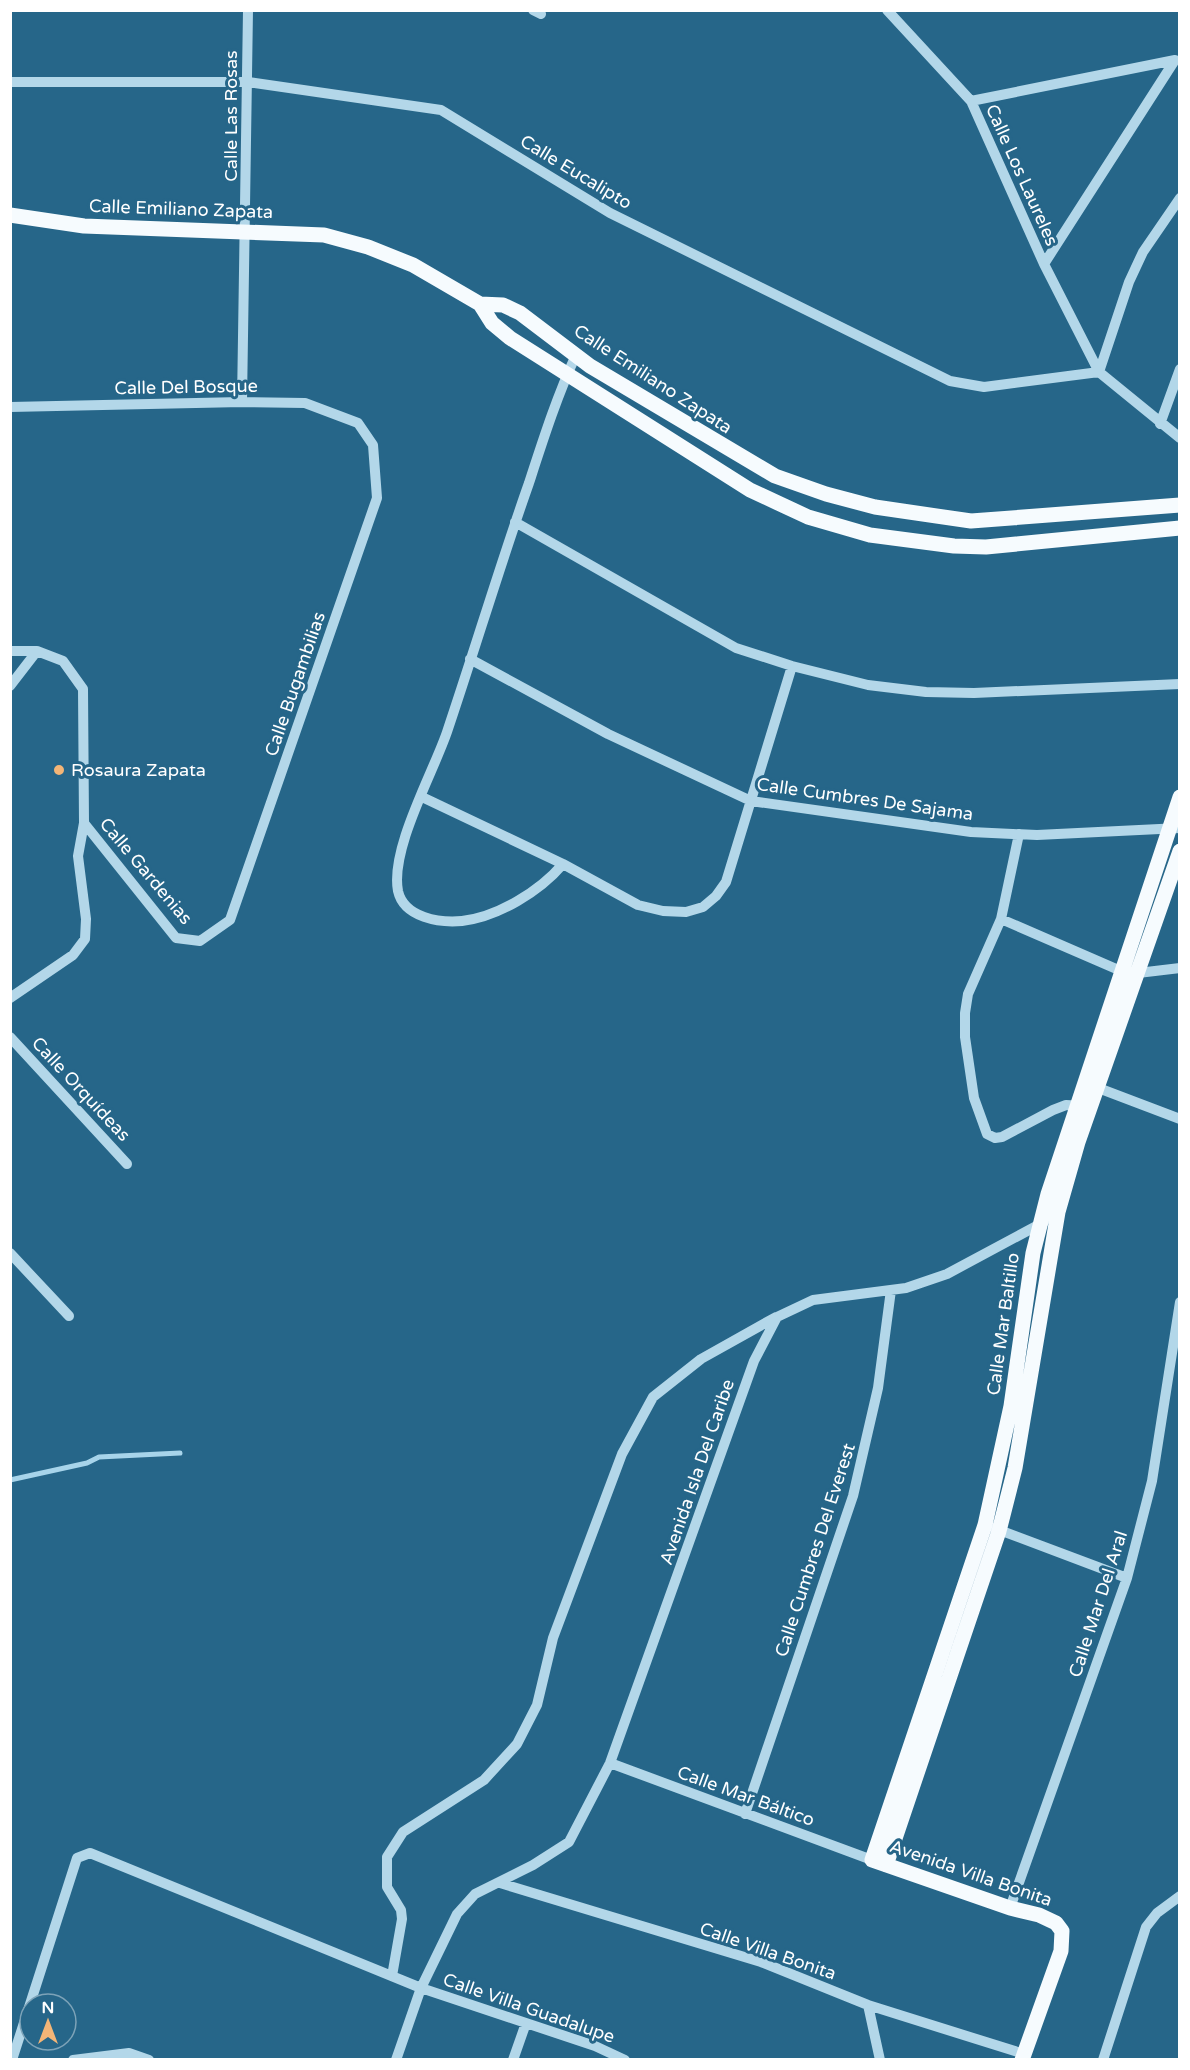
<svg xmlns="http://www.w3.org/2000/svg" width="1190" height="2070" viewBox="0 0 1190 2070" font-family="'Varela Round',sans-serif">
	<rect width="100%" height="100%" fill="#266689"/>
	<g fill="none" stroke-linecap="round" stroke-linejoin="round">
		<path stroke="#a7d4ea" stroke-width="5" d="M10,1480L87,1463L99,1457L180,1453"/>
		<path stroke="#b3d7e9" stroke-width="10" d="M533,10L541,14
			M887,10L971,101L1044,264L1099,372L1180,438
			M10,82H248L441,110L610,213L950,381L984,387L1099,372
			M971,101L1175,60L1044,264
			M1099,372L1129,282L1143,252L1180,198
			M242,402L248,10
			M10,407L242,402L305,403L358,423L373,445L377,498L230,920L200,941L176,938L84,823L83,689L63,661L37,651H10
			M1160,424L1180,369
			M515,522L736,648L792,666L868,685L926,692L974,693L1180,684
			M470,659L608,734L751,801L971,832L1037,835L1180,828
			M10,686L37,651
			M422,797L563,864L638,905L663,911L686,912L703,907L716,896L726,882L792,666
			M1019,834L1001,919L968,994L965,1013V1037L974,1098L987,1134L995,1138L1002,1137L1053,1110L1066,1105L1083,1106
			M563,864C540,891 498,917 462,921C440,923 404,918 398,891C390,849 433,773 447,732C475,649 500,565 529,483C543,440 557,396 576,355
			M1001,919L1121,971L1138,973L1180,968
			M10,998L73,955L85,939L86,919L78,856L84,823
			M10,1037L127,1164
			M1093,1086L1180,1119
			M10,1253L69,1316
			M994,1528L1127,1578
			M610,1763L872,1860
			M745,1814L853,1496L878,1388L891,1290
			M500,1883L761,1962L868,2005L1024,2054
			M1010,1908L1127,1578L1152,1481L1180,1302
			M392,1976L402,1919L401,1910L387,1887V1857L403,1832L484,1780L517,1744L537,1705L553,1638L622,1454L653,1397L701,1359L776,1317
			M868,2005L880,2060
			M12,2060L77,1858L90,1853L421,1988L595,2046L625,2060
			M73,2060L129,2053L149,2060
			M396,2060L421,1988L457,1914L475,1894L533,1865L569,1842L610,1763L754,1361L777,1317L813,1300L906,1288L947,1274L1044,1222
			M513,2060L526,2023
			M1103,2060L1146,1927L1157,1913L1180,1896"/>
		<path stroke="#f6fbfe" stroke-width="15" d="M10,215L84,226L324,235L368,247L413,265L480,304L503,305L520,313L590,366L775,476L826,494L875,507L971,521L1180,505
			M480,304L492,323L510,338L750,490L808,517L870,535L954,546L986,547L1180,528
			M886,1865L999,1531L1015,1468L1058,1212L1078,1142L1180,851
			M1022,2060L1061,1951L1062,1931L1056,1923L1039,1915L1010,1908L872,1860L985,1525L1011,1406L1033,1253L1048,1194L1180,797"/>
	</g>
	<circle fill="#f3b577" stroke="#266689" stroke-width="2" cx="59" cy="770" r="6"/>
	<g text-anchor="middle" stroke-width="6" stroke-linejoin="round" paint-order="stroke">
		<g font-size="18" fill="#fff" stroke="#266689">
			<text transform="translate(231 116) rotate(-90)" y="6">Calle Las Rosas</text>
			<text transform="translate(576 172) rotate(31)" y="6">Calle Eucalipto</text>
			<text transform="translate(1022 175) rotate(66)" y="6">Calle Los Laureles</text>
			<text transform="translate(181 209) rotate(2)" y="6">Calle Emiliano Zapata</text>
			<text transform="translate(653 379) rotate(33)" y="6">Calle Emiliano Zapata</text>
			<text transform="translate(186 387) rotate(-1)" y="6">Calle Del Bosque</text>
			<text transform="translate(295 684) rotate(-71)" y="6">Calle Bugambilias</text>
			<text transform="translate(865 799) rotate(8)" y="6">Calle Cumbres De Sajama</text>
			<text transform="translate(146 871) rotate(50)" y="6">Calle Gardenias</text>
			<text transform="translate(81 1089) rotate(47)" y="6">Calle Orquídeas</text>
			<text transform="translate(1003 1324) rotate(-82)" y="6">Calle Mar Baltillo</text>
			<text transform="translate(697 1472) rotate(-71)" y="6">Avenida Isla Del Caribe</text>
			<text transform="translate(815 1550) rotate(-72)" y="6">Calle Cumbres Del Everest</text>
			<text transform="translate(1098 1604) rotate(-72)" y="6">Calle Mar Del Aral</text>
			<text transform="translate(746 1796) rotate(20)" y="6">Calle Mar Báltico</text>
			<text transform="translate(971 1873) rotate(19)" y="6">Avenida Villa Bonita</text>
			<text transform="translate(768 1951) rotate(19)" y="6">Calle Villa Bonita</text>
			<text transform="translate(529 2008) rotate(19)" y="6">Calle Villa Guadalupe</text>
		</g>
		<g font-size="18" fill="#fff" stroke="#266689" text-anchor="start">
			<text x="71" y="776">Rosaura Zapata</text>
		</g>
	</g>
	<rect width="1190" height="2070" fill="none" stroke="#ffffff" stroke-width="24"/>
	<g transform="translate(48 2022)"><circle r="28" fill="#266689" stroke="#7da3b8" stroke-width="1.5"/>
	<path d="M0-4.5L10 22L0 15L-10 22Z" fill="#f3b577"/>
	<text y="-9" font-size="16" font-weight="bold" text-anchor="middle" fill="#ffffff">N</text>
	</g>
</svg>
